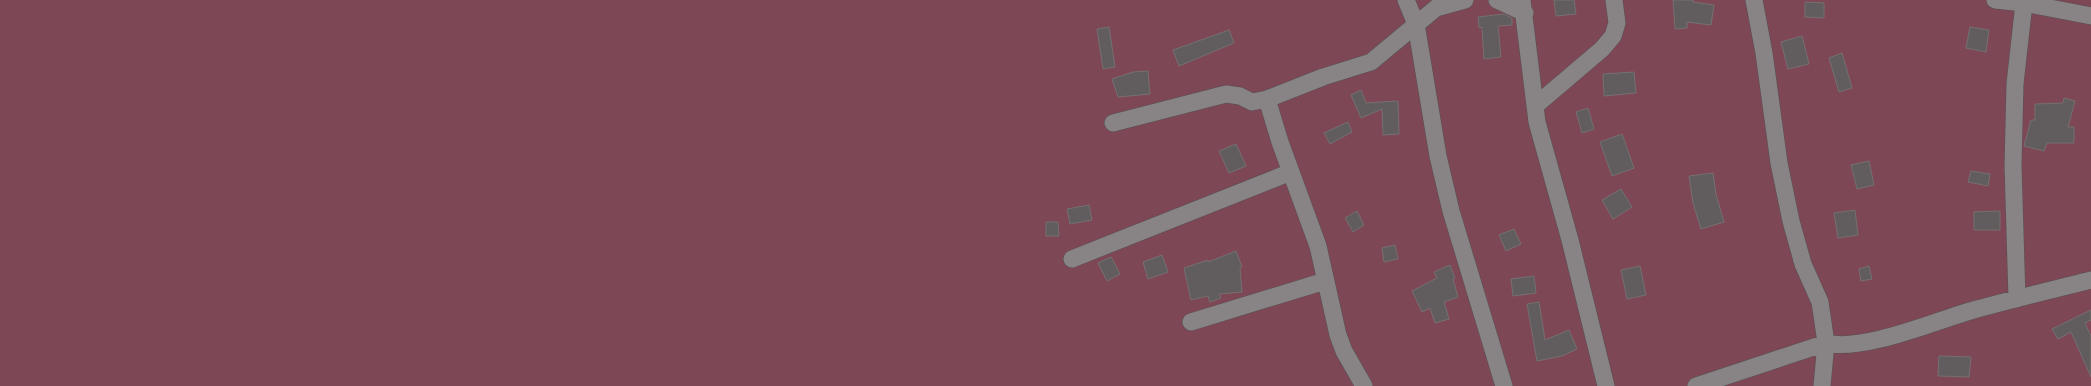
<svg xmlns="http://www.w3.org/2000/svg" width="2091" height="386" viewBox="0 0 2091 386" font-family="'Work Sans',sans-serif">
	<rect width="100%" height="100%" fill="#383435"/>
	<path fill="#7e4756" d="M0,0H2091V386H0Z"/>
	<path fill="#615c5d" stroke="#757071" d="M1554,0H1574L1576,14L1556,16Z
		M1673,0H1693V2L1714,5L1711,25L1687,22V28L1675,29Z
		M1805,2L1824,3V18L1805,17Z
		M1504,14L1512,18V25L1498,26L1501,57L1484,59L1482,27L1479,28L1478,17Z
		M1109,27L1115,67L1103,69L1097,29Z
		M1970,27L1989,30L1986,52L1966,48Z
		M1229,30L1234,43L1179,66L1173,50Z
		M1802,36L1809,64L1788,69L1781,42Z
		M1842,53L1852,88L1839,92L1829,58Z
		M1148,71L1150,94L1118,97L1112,79L1133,72Z
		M1634,72L1636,93L1604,96L1603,74Z
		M1361,90L1366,103L1398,101L1399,134L1383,135L1382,109L1361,118L1351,95Z
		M2064,98L2075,101L2068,127H2074V143H2047L2044,151L2024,146L2031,120H2035V104L2063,103Z
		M1588,108L1594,129L1582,133L1576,112Z
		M1348,122L1352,132L1330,144L1324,133Z
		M1622,134L1634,168L1612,176L1600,142Z
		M1236,144L1246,166L1229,173L1219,151Z
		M1869,161L1874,185L1857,189L1851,165Z
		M1971,171L1990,174L1988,186L1968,182Z
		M1713,173L1716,194L1724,222L1701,229L1693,203L1689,176Z
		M1621,189L1632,207L1613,219L1602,200Z
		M1089,205L1092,220L1070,224L1067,209Z
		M1855,210L1858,235L1838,238L1834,213Z
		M1357,211L1364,225L1353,232L1345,218Z
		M2000,211V230H1974V212Z
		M1046,222H1058L1059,236H1046Z
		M1514,229L1521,244L1506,251L1499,235Z
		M1395,245L1398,259L1384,262L1382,248Z
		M1236,251L1242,267L1240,268L1242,292L1219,294L1221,298L1210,302L1208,296L1191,300L1184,268L1208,260V262Z
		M1162,255L1168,272L1148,279L1143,262Z
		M1111,257L1120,274L1107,281L1098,263Z
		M1450,265L1455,278L1453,279L1458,297L1444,302L1449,319L1435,323L1430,308L1422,312L1412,291L1437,278L1434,272Z
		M1640,266L1646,295L1627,299L1621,270Z
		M1869,266L1872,279L1861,281L1859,269Z
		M1534,276L1536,293L1513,296L1511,279Z
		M1539,302L1545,340L1569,330L1577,349L1562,356L1537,361L1527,304Z
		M2091,310V320L2085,323L2091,336V377L2071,332L2058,339L2052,329Z
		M1939,356L1971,357L1969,377L1938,376Z"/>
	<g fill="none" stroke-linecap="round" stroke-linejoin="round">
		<defs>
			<path id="minor" d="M1406,0L1416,24L1438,156L1451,211L1504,386
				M1497,0L1525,13
				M1522,0L1537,122L1570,240L1606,386
				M1754,0L1764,53L1779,163L1791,221L1803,264L1820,302L1826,343L1822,386
				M1995,0L2024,3L2091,16
				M1535,106L1602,49L1613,36L1617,23L1614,0
				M1113,123L1226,94L1240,96L1252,102L1267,99
				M1072,259L1291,172
				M2017,299L2013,165L2015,84L2024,3
				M1191,322L1325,281
				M1364,386L1344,351L1338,335L1318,246L1280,142L1267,99L1323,77L1371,62L1436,8L1465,0
				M1696,386L1826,343C1862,352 1933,322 1970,311C2010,300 2051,290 2091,280"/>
		</defs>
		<use href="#minor" stroke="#555051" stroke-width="18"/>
		<use href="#minor" stroke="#888384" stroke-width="17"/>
	</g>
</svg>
